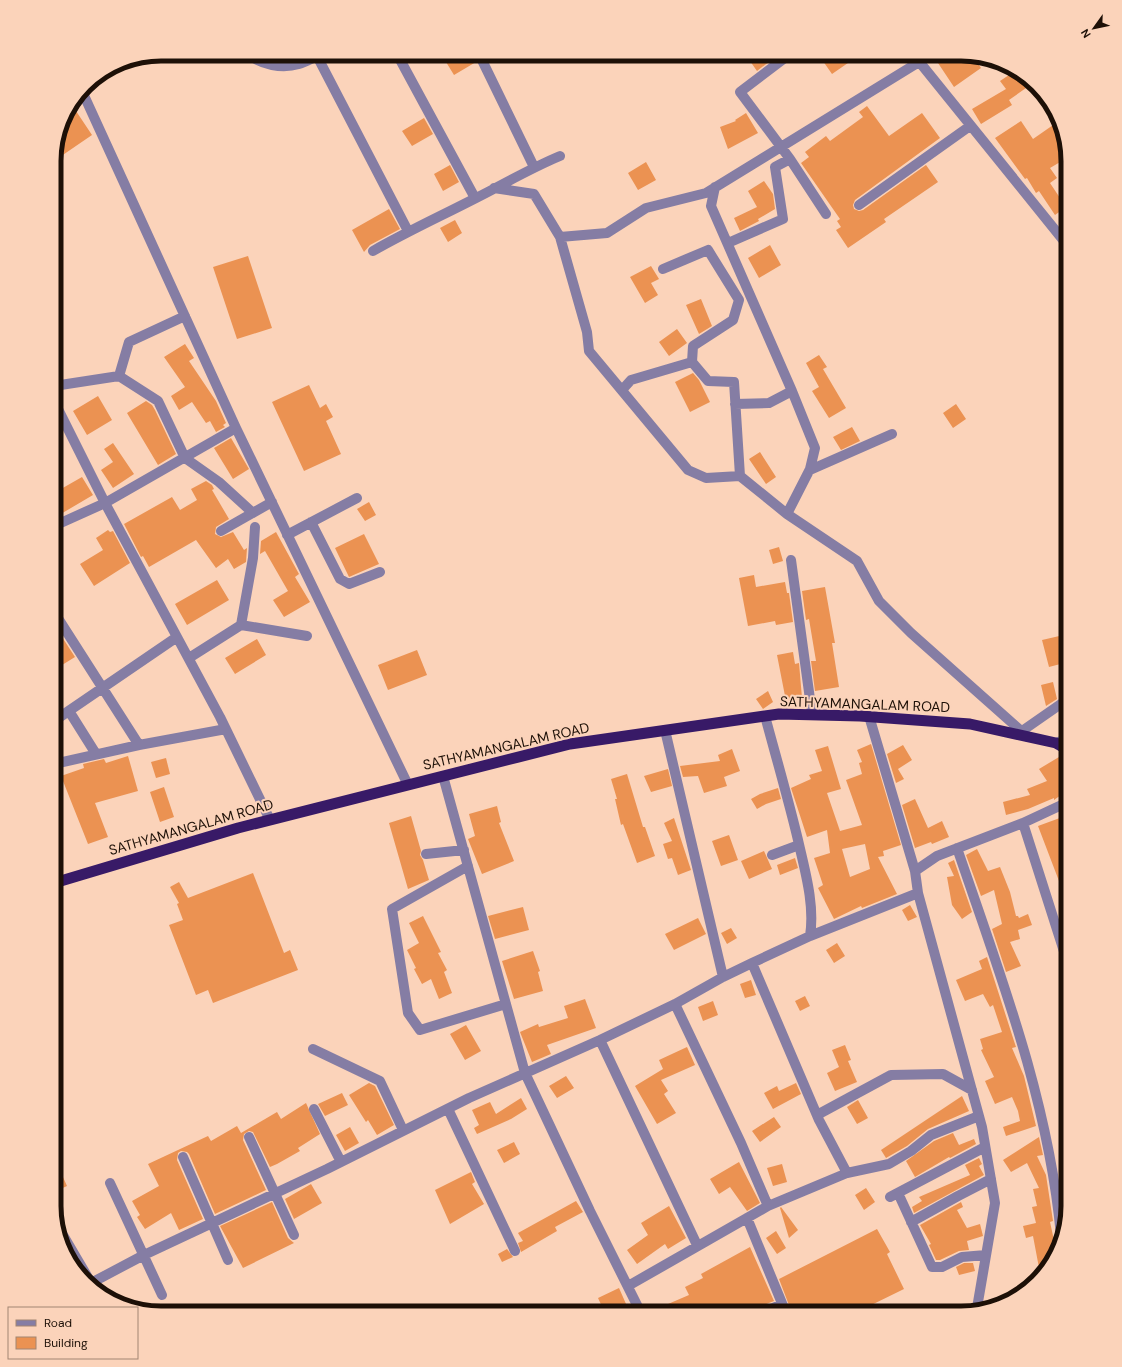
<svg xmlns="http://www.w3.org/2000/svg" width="1122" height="1367" viewBox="0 0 1122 1367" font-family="'DM Sans',sans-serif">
	<rect width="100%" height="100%" fill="#fbd3ba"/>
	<path fill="#eb9252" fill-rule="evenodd" d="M458,54H473L476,62L454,75L446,62Z
		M745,54H779L757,71Z
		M818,54H861L832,74Z
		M950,54L973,56L981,68L954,87L938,63Z
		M1015,71L1026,88L1009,100L1012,105L981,124L972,109L1006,89L1000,81Z
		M72,105L92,135L54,161V154L65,113Z
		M867,106L889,136L922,113L940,138L855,200L853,205L854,209L859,211L863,210L926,165L938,182L884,219L886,222L848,248L836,230L841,227L837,221L840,219L801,163L809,157L805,152L826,136L830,141L863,117L859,112Z
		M746,113L758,133L728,149L720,127L736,121L735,120Z
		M424,118L433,134L412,146L402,131Z
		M1021,121L1033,139L1056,123L1067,158L1050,168L1057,178L1050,183L1066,207L1055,215L1039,191L1036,193L1027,178L1025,179L995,138Z
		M646,162L656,180L638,190L628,173Z
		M450,165L459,182L443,191L434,174Z
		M764,181L773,194L775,209L758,219L759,221L740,231L734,218L757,207L748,191Z
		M389,209L400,229L370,245L364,252L352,230Z
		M455,220L462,233L448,242L440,228Z
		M770,245L781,265L759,278L748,258Z
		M248,256L272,328L237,339L213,267Z
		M651,266L659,279L651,283L658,295L645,303L630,277Z
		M701,299L712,326L699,334L686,305Z
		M677,329L687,343L669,356L659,342Z
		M185,344L194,358L189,361L216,401L226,423L223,425L225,427L216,432L210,421L206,423L192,402L179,410L171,396L185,387L164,357Z
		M819,355L827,367L823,369L846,408L829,418L812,391L819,387L806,363Z
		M693,373L699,380L710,402L690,412L675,382Z
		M309,385L320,408L326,404L333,417L326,421L341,454L304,471L272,402Z
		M98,396L112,420L87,435L73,411Z
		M146,401L152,405L155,410L176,454L158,465L127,413Z
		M956,404L966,419L953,428L943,413Z
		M852,427L860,441L841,450L833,437Z
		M231,438L249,469L233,479L214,448Z
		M113,443L134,474L113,488L101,470L113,462L104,449Z
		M760,452L776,477L766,484L749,459Z
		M82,477L93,495L54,518V493Z
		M206,481L212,485L214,489L212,490L229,519L216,527L215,534L221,537L233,532L244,550L247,548L246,562L234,569L228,559L216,568L196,540L149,567L143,556L141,557L124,524L172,497L180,510L197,500L191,489Z
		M369,502L376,515L365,521L357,509Z
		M108,530L110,532L113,531L130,563L94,586L80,564L103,550L96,538Z
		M276,532L299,574L295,577L310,602L284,617L273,600L288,591L265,551L260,554L261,541Z
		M364,534L379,564L349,577L335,548Z
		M779,547L783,561L773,564L769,550Z
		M754,575L756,587L785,582L787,593H789L793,622L776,625L775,621L748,626L739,578Z
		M217,580L229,600L187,625L175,604Z
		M825,587L835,643H832L839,687L815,691L811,661H816L809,619L806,620L802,591Z
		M1068,634V662L1049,667L1042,640Z
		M62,637L75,657L54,670V641Z
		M257,639L266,655L235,674L225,658Z
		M417,650L427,675L388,690L378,665Z
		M793,652L795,664L799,663L802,698L786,701L777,655Z
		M1053,682L1057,699L1046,706L1041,685Z
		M768,691L773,702L763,709L756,699Z
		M871,744L901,845L883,851L884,856L878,857L897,894L862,908L861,906L834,919L818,888L823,885L814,858L830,853L827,830L807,837L791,788L811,779L809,775L822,771L815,750L828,746L841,789L827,793L840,831L862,825L846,780L862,774L859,763L862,762L857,750ZM865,844L870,869L850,877L842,849Z
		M903,745L912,760L898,769L904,779L896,783L887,754Z
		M732,749L740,771L724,777L727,786L704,793L698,776L683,777L680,766L720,761L718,755Z
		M128,756L138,791L95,803L108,837L88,844L61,776L84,768L83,764L104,759L106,763Z
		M1059,757L1068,772V790L1054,800V798L1028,809L1006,815L1003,802L1030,795L1027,789L1047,781L1039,769Z
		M166,758L170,774L156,778L151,762Z
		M668,769L672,786L651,792L644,776Z
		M627,774L643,827H645L655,856L637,863L623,824L621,825L615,799H617L611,779Z
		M164,787L174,817L160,822L150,792Z
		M778,788L781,799L766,804L757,809L751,799L760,794Z
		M915,799L928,828L942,821L949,837L932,844L931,842L915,848L902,805Z
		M497,806L501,822L499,823L514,861L482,874L468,839L475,836L469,814Z
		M1068,815V901L1067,902L1038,826Z
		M411,816L421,851L420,855L423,860L429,880L408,889L389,823Z
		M674,818L691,870L678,875L672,858L668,859L663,844L672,841L664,823Z
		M729,835L738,860L721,866L712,841Z
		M977,849L988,871L1000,867L1010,892L1016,916H1018L1019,918L1028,914L1032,925L1018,930L1020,939L1010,942L1021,966L1006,972L992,929L1002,924L994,890L981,896L966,855Z
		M764,851L772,869L749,879L741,861Z
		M795,858L798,868L780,875L777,865Z
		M954,860L972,912L962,919L952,905L947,877L954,876L948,863Z
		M253,873L284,953L290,950L298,970L213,1003L208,990L196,995L169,925L183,920L177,904L179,903L170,887L179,882L188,898Z
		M910,905L917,917L908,921L902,910Z
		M523,907L529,930L495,939L488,916Z
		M423,916L441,952L438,953L447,970L444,972L452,993L439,999L431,979L422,984L414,969L416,968L407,950L419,943L409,923Z
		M698,918L706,934L674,950L665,934Z
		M731,928L737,938L727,944L721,933Z
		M837,943L845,956L834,963L826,950Z
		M533,951L540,971L538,972L543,991L514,999L502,961Z
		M987,957L1014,1041L1016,1047L1012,1048L1024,1076L1036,1126L1006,1136L1003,1127L1020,1121L1018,1111L1012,1097L995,1104L985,1081L994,1077L981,1050L983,1049L980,1039L1002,1032L993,1005L990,1007L983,994L965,1001L956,980L982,969L979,961Z
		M751,980L756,995L745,998L740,984Z
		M805,996L810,1006L800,1011L795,1001Z
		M585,999L596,1028L547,1045L551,1054L532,1062L520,1032L538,1024L539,1027L568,1018L564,1006Z
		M713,1001L718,1015L703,1021L698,1007Z
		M466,1025L481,1051L465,1060L450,1034Z
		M845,1045L851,1060L848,1061L857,1082L835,1091L827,1073L839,1067L832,1050Z
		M687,1047L695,1065L661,1080L668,1091L664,1094L676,1113L657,1124L635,1086L663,1069L659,1060Z
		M566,1076L574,1088L557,1098L549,1086Z
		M369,1083L375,1086L394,1125L377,1135L368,1120L366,1122L349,1095Z
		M796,1083L801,1094L773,1109L764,1093L777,1086L779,1091Z
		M342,1093L348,1105L325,1116L318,1104Z
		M962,1096L969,1111L928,1129L907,1146L886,1158L881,1150Z
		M521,1098L527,1109L511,1119L477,1134L474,1128L479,1125L472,1110L490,1102L496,1114Z
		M858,1100L868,1118L857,1124L847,1107Z
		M306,1103L320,1134L298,1148L300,1151L277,1164L270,1167L253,1132L249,1131L244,1134L243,1140L266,1190L215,1214L189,1154L187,1152L181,1151L178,1153L177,1160L203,1219L179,1230L171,1213L145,1229L137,1217L140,1215L132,1201L159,1186L148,1164L208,1136L211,1141L237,1126L241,1133L277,1112L281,1119Z
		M774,1117L781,1127L760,1142L752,1131Z
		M350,1127L359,1143L345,1151L336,1135Z
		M953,1133L959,1145L974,1139L976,1144L950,1158L949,1157L915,1177L906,1161L934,1141Z
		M1039,1137L1043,1155L1037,1156L1046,1175L1053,1221L1050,1222L1057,1254L1040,1273L1033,1236L1026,1238L1023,1226L1036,1223L1032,1207L1037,1206L1033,1189L1039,1188L1027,1163L1011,1172L1003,1160Z
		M514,1142L520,1154L504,1163L497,1150Z
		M54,1157L67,1186L54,1192Z
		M979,1158L982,1164L979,1166L984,1175L914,1213L912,1207L922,1201L919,1197L970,1175L965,1165Z
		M739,1162L760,1203L747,1211L730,1187L719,1194L710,1179Z
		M782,1164L787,1182L773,1186L767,1168Z
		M471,1172L475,1182L472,1184L484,1204L450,1224L435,1190Z
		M311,1184L322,1203L294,1219L285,1199Z
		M866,1188L875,1202L864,1210L855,1195Z
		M576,1201L583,1212L555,1227L557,1231L521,1252L518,1243L523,1241L518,1233Z
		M272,1202L288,1238L294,1243L243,1268L220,1226Z
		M961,1202L963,1207L957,1210L967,1228L980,1224L983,1236L967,1241L969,1250L959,1251L940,1260H936L929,1245L931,1244L920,1225Z
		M669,1206L686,1238L668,1249L665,1244L637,1264L627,1250L648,1235L641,1223Z
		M781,1207L798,1230L789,1238L780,1208Z
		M877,1229L890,1252L887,1254L904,1289L855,1313H792L779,1279Z
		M776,1231L786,1248L777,1254L766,1238Z
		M750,1247L774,1301L759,1307L752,1313H647L689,1295L685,1287L703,1278L701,1274Z
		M507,1249L513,1257L502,1262L498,1254Z
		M964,1263H973L975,1271L959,1275L956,1267Z
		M619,1288L630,1313H605L598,1298Z"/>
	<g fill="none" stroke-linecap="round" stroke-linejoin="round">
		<path stroke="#857da4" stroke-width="10" d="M248,54C261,65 282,69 299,64C306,62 314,57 322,54
			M397,54L475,198
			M479,54L534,167
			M790,54L740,92L790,159L826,214
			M913,54L1068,246
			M317,56L408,231
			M82,91L236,428L408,785
			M715,187L711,206L792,391L815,448L810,469L787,514
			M494,188L534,194L560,237L587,332L589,351L688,470L706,478L740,476L787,514L857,561L879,601L911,633L1028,737
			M859,205L970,126
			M560,237L607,233L646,208L706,193L919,62
			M728,243L783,219L775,167L790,159
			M373,251C406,232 441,216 476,198C504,184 531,168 560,156
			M663,269L708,250L739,300L733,320L693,346L692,362L708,381L734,382L740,476
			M119,376L129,342L185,316
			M54,386L119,376L158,401L185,458L219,482L253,513
			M622,390L631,380L692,362
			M54,401L105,503L220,717L270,820
			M735,404L769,403L792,391
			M810,470L892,434
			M311,522L340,579L349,584L380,572
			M54,526L105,503L236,428
			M221,531L272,502
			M287,535L357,498
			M791,560L812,714
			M54,612L139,745
			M241,625L253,558L255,527
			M189,658L241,625L307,636
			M69,711L96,754
			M765,716C776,757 788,798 798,840C805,871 815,905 810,936
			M869,716L915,871
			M54,721L177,637
			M665,730L723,977
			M1022,731L1068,699
			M54,764L139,745L226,729
			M443,776L525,1073L590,1211L641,1313
			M1068,802L1023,823L1068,964
			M957,848C1000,974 1049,1102 1061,1236
			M426,854L464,850
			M772,855L799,845
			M468,866L392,909L408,1013L420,1030L506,1004
			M675,1004L741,1143L768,1206
			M600,1040L697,1245
			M313,1049L380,1081L403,1130
			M314,1109L341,1162
			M448,1109L515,1251
			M817,1115L891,1075L943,1074L972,1090
			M249,1137L294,1235
			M183,1157L228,1260
			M847,1173L889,1164L911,1151L931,1135L979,1116
			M110,1183L162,1295
			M898,1193L932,1267H942L962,1257L986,1255
			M890,1197L985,1147
			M747,1218L786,1313
			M911,1222L958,1196L991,1179
			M63,1235L90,1281
			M91,1283L144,1255L327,1169L469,1098L600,1040L675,1004L723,977L752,963L810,936L918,893
			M628,1286L768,1206L847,1173L819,1120L752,963
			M977,1308L995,1203L982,1127L918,893L915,871L937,856L1023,823
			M762,1313L782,1304"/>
		<path stroke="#857da4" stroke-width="10" d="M1056,743L1068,738"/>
		<path stroke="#381a67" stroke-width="11" d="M54,883L238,828L570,744L765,716L779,714L860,716L970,724L1056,743L1068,750"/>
	</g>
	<g text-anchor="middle" stroke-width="4" stroke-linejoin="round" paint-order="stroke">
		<g font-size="14" fill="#1d1007" stroke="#fbd3ba">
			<text transform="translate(865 704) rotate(2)" y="5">SATHYAMANGALAM ROAD</text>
			<text transform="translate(506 746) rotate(-13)" y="5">SATHYAMANGALAM ROAD</text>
			<text transform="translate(191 827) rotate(-16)" y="5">SATHYAMANGALAM ROAD</text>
		</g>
	</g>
	<path d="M0 0H1122V1367H0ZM161 61H961A100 100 0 0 1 1061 161V1206A100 100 0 0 1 961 1306H161A100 100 0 0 1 61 1206V161A100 100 0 0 1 161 61Z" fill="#fbd3ba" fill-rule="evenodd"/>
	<path fill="none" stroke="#1d1007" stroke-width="5" d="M161 61H961A100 100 0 0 1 1061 161V1206A100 100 0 0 1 961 1306H161A100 100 0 0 1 61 1206V161A100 100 0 0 1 161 61Z"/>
	<rect x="8" y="1307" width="130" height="52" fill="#fbd3ba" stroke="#a28572"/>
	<rect x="16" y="1320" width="20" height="6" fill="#857da4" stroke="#a28572"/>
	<text x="44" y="1327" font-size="12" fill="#1d1007">Road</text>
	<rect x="16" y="1337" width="20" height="12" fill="#eb9252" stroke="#a28572"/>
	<text x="44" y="1347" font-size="12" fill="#1d1007">Building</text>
	<g transform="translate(1094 28) rotate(237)" stroke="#fbd3ba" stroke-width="3" paint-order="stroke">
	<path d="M0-3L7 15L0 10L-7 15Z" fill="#1d1007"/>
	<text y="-6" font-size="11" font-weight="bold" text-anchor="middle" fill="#1d1007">N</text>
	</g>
</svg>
